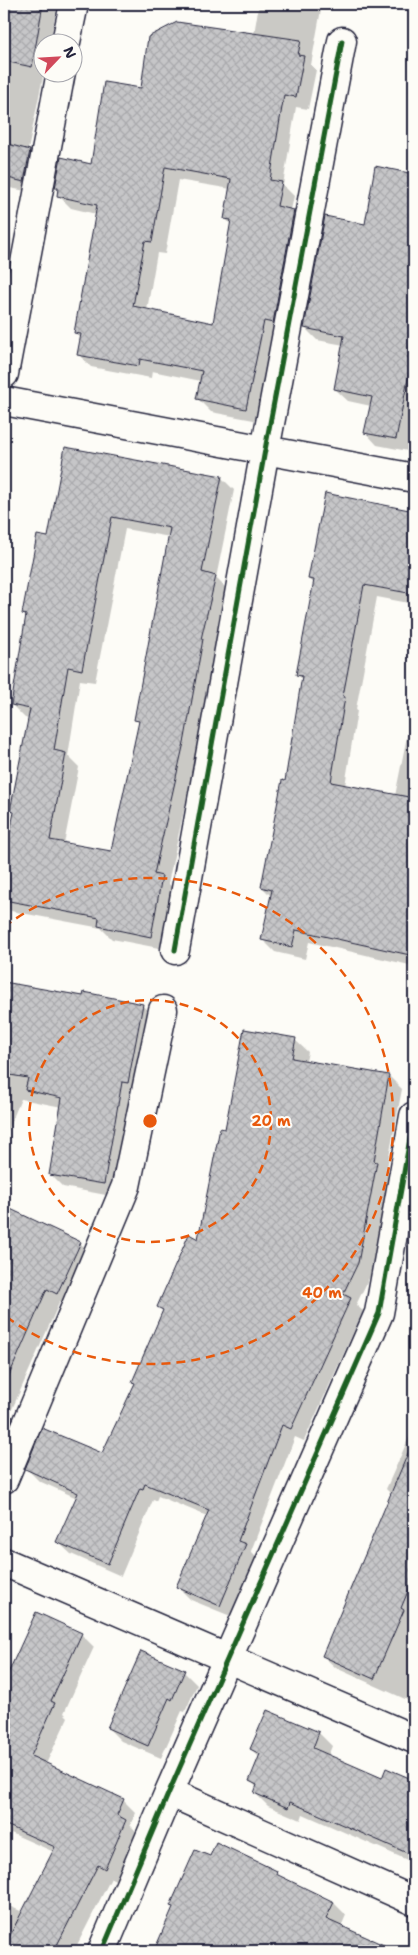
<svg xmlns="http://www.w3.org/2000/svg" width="418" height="1955" viewBox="0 0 418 1955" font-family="'Shantell Sans',sans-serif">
	<defs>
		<pattern id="building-cross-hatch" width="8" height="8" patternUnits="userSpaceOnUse" patternTransform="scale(1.25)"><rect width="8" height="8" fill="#c6c6c8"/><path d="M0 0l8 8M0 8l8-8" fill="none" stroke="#aaaaad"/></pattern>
	</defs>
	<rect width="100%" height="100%" fill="#fdfcf7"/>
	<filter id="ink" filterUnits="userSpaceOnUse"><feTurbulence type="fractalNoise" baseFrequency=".02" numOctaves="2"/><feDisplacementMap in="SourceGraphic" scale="10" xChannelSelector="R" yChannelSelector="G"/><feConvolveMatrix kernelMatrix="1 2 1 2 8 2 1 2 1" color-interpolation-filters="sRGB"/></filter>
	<g filter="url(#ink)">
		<path fill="#0003" fill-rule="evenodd" d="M4,4H54L57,7L50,42H42L44,72L28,150L42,163L37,193L4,187Z
			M259,4H322L311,65L316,70L308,109L296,107L283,185L294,196L291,210L306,224L259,421L211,412L198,399L201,381L152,371L151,378L91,367L78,354L81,338L75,333L96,214L71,208L58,195L59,190L56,187L92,166L142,89L254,34ZM178,180L231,189L225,218L231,225L214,324L147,310L157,253L165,254Z
			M414,64V96L409,92Z
			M376,168L414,175V419L408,451L377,445L365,432L371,406L348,401L335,389L344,345L317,340L305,328L366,225Z
			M221,477L234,490L216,578L228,590L214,652L216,653L197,751L168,883L175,890L164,949L112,939L101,928L11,911L4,904V869L15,814L11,810L29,719L25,718L12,705L27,617L23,614L49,539ZM125,529L170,537L136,719L140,723L112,853L64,844L79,767L68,756L80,680L95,682Z
			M326,494L414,512V604L377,597L356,709L357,711L345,786L395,796L414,701V966L309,942L305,959L275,952L262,939L272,897L262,887L286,782L303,680L297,674L315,584L309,579Z
			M4,983L142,1005L155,1018L117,1197L63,1187L50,1174L62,1107L21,1099L4,1139Z
			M295,1040L308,1052L306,1061L389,1076L402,1089L386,1173L389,1176L370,1276L356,1305L363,1311L304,1441L295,1437L251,1551L258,1558L233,1617L191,1600L178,1587L207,1516L158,1496L156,1501L153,1500L121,1576L71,1554L58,1542L77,1498L39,1481L27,1469L102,1454L136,1384L164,1312L159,1307L199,1240L226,1131Z
			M4,1208L80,1243L93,1256L70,1306L60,1301L9,1416L25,1431L4,1466Z
			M414,1426V1703L336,1668L323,1656L391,1494L386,1489Z
			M37,1613L81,1634L94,1647L64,1713L68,1717L46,1764L123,1800L136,1813L130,1825L139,1834L118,1881L111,1878L74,1951H4V1904L23,1912L54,1852L11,1833L4,1849V1685Z
			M184,1672L197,1685L185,1712L182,1711L161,1758L121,1741L108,1728Z
			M268,1711L319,1733L332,1746L328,1756L382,1780L387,1769L414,1782V1863L303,1814L301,1820L268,1806L255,1793L257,1788L251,1781L260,1758L251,1749Z
			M210,1858L276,1872L283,1879L334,1903L346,1915L341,1927L356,1940L350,1951H155L174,1908Z"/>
		<path fill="url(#building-cross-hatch)" stroke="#22223b" fill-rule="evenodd" d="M4,4H43L32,67L4,61Z
			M177,22L301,40L298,55L304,56L296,97L284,95L270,180L282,182L277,206L294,210L273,323L264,321L246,409L196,399L202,371L140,359L139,366L77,355L81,334L74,333L97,205L57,196L58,188H55L61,157L91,164L104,82L141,88L148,37ZM165,167L231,179L224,219L231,220L213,323L133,306L145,241L152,242Z
			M4,143L30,150L24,182L4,177Z
			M375,166L414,174V320L408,358L412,359L396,439L364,433L372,397L334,389L344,336L304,328L325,216L365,224Z
			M65,447L222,476L202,572L216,576L201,639H203L185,738L154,874L162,876L151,937L98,926L99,918L4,900V862L14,812L10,811L30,709L11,705L26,615L22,614L37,535L48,537ZM112,517L170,528L134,720L139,721L111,851L50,840L66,753L54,750L68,667L82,670Z
			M325,493L414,511V594L364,585L343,696L345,697L331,782L414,798V933L410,955L296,930L292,947L261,940L272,890L261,887L282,780L285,781L302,676L296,675L314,580L308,579Z
			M4,982L83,996L84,992L143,1004L128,1083L122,1082L104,1184L49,1175L62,1098L25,1090L28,1078L4,1074Z
			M244,1029L296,1038L292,1058L389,1075L374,1161L377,1162L358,1263L343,1294L351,1298L291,1429L282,1425L238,1541L246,1544L220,1606L176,1587L209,1510L145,1484L143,1489L140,1488L108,1564L56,1542L78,1493L25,1469L42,1428L102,1453L135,1383L132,1382L163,1310L157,1307L189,1234L198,1239L220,1128L225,1129Z
			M4,1206L81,1242L57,1294L47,1289L4,1387Z
			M4,1413L13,1417L4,1439Z
			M414,1439V1577L401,1608L404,1610L374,1679L322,1656Z
			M36,1612L82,1633L51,1701L55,1703L31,1756L124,1799L117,1815L126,1820L105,1869L98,1865L54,1951H4V1947L55,1847L4,1824V1682Z
			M141,1651L185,1670L172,1700L169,1698L148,1746L107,1728Z
			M267,1710L319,1732L313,1748L382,1778L386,1768L414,1780V1856L290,1802L288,1808L254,1793L257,1785L249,1781L260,1754L250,1749Z
			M216,1842L277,1871L276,1874L334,1902L326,1919L397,1951H154L173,1907L170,1906L195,1850L210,1856Z"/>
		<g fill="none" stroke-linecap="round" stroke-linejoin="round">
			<defs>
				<path id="street" d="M66,42L74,4
					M4,374L61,72
					M4,401L414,478
					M175,950L265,450L342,41
					M4,1479L126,1186L163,1010
					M4,1562L414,1739
					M169,1792L414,1901
					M102,1951L169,1792L379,1313L414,1116"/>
			</defs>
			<use href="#street" stroke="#22223b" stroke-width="31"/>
			<use href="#street" stroke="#fdfcf7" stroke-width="28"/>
			<defs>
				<path id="cycleway" d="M175,950L265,450L342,41
					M102,1951L169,1792L379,1313L414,1116"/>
			</defs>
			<use href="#cycleway" stroke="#fdfcf7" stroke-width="8"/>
			<use href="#cycleway" stroke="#1b5e20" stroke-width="5"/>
		</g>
	</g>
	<g fill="none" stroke="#e8590c" stroke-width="2.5" stroke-dasharray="9 6">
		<circle cx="150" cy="1121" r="121"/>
		<path d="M4 927A243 243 0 1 1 4 1315"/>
	</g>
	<circle cx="150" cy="1121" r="8" fill="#e8590c" stroke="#fdfcf7" stroke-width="2.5"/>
	<g font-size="15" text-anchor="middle" font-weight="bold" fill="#e8590c" stroke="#fdfcf7" stroke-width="4" stroke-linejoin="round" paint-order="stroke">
		<text x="271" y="1126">20 m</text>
		<text x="322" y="1298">40 m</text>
	</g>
	<rect width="418" height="1955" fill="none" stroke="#fdfcf7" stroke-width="20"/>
	<rect x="10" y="10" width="398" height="1935" fill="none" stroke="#22223b" stroke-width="2" filter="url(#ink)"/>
	<g transform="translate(58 58) rotate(65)"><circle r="24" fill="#fdfcf7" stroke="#a5a5ac"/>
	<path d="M0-4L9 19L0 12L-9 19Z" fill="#d1495b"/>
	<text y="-8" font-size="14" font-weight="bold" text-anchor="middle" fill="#22223b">N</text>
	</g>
</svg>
